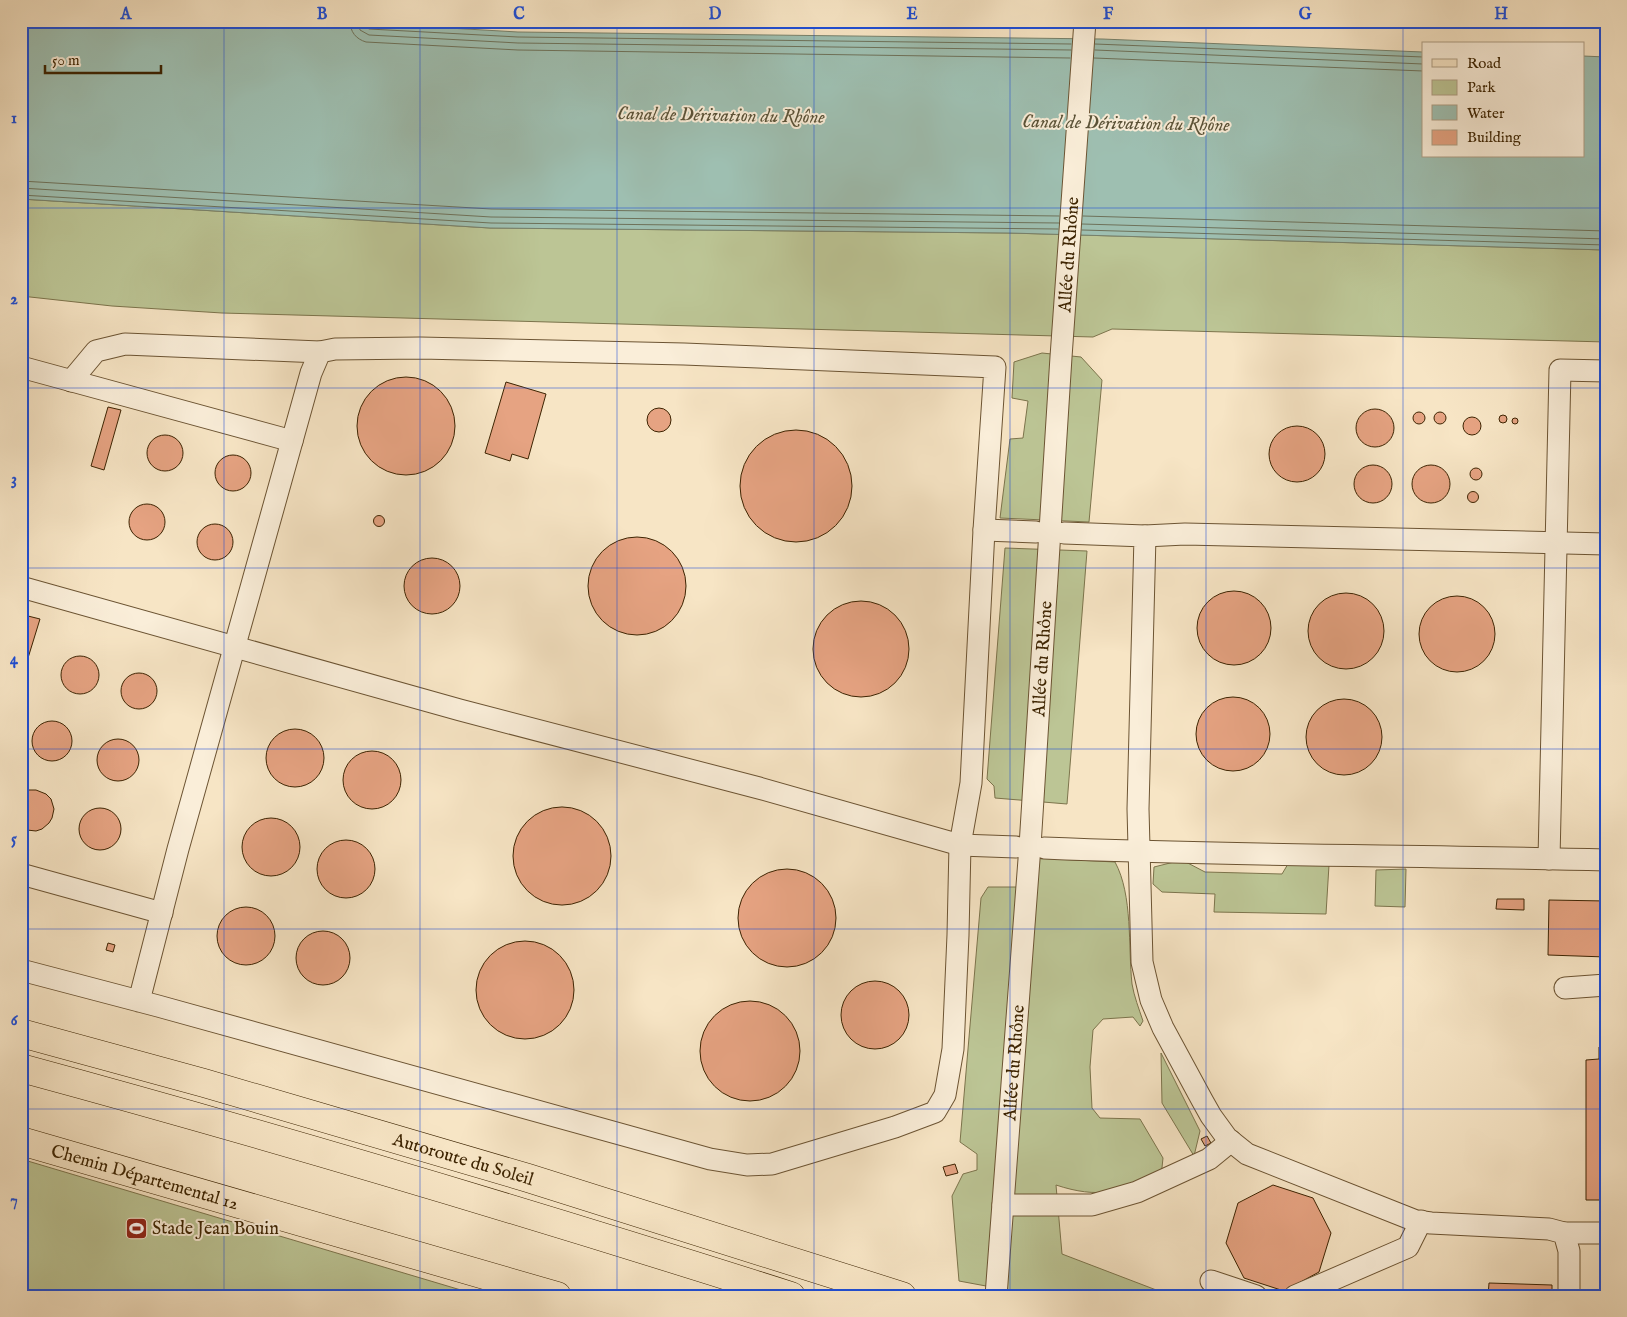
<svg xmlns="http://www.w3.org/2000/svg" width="1627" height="1317" viewBox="0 0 1627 1317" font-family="'IM FELL English',serif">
	<rect width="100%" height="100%" fill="#f7e5c5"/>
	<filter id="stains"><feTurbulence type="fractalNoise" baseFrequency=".004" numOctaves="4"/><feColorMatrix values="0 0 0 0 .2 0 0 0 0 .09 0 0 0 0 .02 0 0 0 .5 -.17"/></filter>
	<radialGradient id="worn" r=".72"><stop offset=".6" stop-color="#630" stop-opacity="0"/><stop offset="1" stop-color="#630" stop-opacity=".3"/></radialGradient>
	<path fill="#bcc595" stroke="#7c744c" d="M21,199L490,228L1009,233L1606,250V342L1112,329L1093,337L222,313L112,306L21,296Z
		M1042,353L1081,357L1102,380L1089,522L1000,518L1010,439L1023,438L1028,401L1012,398L1014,362Z
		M1005,548L1087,551L1067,804L995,798L994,786L987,779Z
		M1036,858L1115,862C1133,895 1128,947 1132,984C1134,996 1139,1009 1143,1021L1140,1026L1133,1017L1103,1019L1093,1030L1090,1067L1092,1108L1100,1118L1140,1119L1163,1158L1161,1177C1122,1192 1098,1199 1056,1185L1062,1254L1172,1296H1040L959,1281L952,1196L963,1174L977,1170V1154L960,1142L981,898L988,887H1035Z
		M1182,860L1205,872L1282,874L1288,864L1329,865L1326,914L1214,912L1215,894L1162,892L1153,884L1154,867Z
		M1406,869L1405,907L1375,906L1376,870Z
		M1161,1053L1200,1131L1194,1156L1162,1103Z
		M21,1159L481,1296H21Z"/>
	<path fill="#9ebfb1" stroke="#77816b" d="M21,21H327L518,32L1102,39L1423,52V156H1583V56L1606,57V250L1009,233L490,228L21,199Z"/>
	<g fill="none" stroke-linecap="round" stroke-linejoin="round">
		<path stroke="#6e725a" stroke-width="1" d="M350,21C350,32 356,39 366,42L518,50L1070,58
			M358,21L360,30L369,35L518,43L1071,50
			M364,21L365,26L369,29L518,37L1071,44
			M1095,44L1423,57
			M1095,50L1423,64
			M1094,58L1423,71
			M21,181L491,209L1059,216
			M21,188L491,217L1059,223
			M21,195L491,223L1058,229
			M1083,216L1606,231
			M1082,224L1606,239
			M1082,230L1606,245"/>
	</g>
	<path fill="#e6a382" stroke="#3d2402" d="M357 426a49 49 0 1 1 98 0a49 49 0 1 1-98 0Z
		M506,382L546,394L528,459L512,454L510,461L485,453Z
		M108,407L121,410L104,470L91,466Z
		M647 420a12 12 0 1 1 24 0a12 12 0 1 1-24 0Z
		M1356 428a19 19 0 1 1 38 0a19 19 0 1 1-38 0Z
		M1434 418a6 6 0 1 1 12 0a6 6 0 1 1-12 0Z
		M1413 418a6 6 0 1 1 12 0a6 6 0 1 1-12 0Z
		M1499 419a4 4 0 1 1 8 0a4 4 0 1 1-8 0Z
		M1463 426a9 9 0 1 1 18 0a9 9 0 1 1-18 0Z
		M1512 421a3 3 0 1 1 6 0a3 3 0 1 1-6 0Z
		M1269 454a28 28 0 1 1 56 0a28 28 0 1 1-56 0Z
		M740 486a56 56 0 1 1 112 0a56 56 0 1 1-112 0Z
		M147 453a18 18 0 1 1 36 0a18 18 0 1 1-36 0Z
		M215 473a18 18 0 1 1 36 0a18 18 0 1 1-36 0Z
		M1354 484a19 19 0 1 1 38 0a19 19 0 1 1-38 0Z
		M1412 484a19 19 0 1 1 38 0a19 19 0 1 1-38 0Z
		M1470 474a6 6 0 1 1 12 0a6 6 0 1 1-12 0Z
		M1467.5 497a5.5 5.5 0 1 1 11 0a5.5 5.5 0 1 1-11 0Z
		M129 522a18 18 0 1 1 36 0a18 18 0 1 1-36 0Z
		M373.5 521a5.5 5.5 0 1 1 11 0a5.5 5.5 0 1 1-11 0Z
		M197 542a18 18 0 1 1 36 0a18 18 0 1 1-36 0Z
		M588 586a49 49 0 1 1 98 0a49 49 0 1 1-98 0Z
		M404 586a28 28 0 1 1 56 0a28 28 0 1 1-56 0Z
		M1197 628a37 37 0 1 1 74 0a37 37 0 1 1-74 0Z
		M1308 631a38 38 0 1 1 76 0a38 38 0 1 1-76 0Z
		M1419 634a38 38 0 1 1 76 0a38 38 0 1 1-76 0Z
		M813 649a48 48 0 1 1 96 0a48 48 0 1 1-96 0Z
		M28,616L40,619L28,658L21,656V638Z
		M61 675a19 19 0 1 1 38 0a19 19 0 1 1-38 0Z
		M121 691a18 18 0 1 1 36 0a18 18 0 1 1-36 0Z
		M1196 734a37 37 0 1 1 74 0a37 37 0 1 1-74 0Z
		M1306 737a38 38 0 1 1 76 0a38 38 0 1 1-76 0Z
		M32 741a20 20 0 1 1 40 0a20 20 0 1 1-40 0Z
		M266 758a29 29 0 1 1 58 0a29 29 0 1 1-58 0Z
		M97 760a21 21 0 1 1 42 0a21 21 0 1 1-42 0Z
		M343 780a29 29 0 1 1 58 0a29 29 0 1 1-58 0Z
		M29,790H36L46,794L51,799L54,809L52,818L49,823L42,829L36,831L27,830L21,827V793Z
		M513 856a49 49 0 1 1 98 0a49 49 0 1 1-98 0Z
		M79 829a21 21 0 1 1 42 0a21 21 0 1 1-42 0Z
		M242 847a29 29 0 1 1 58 0a29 29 0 1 1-58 0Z
		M317 869a29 29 0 1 1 58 0a29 29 0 1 1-58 0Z
		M738 918a49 49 0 1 1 98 0a49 49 0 1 1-98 0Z
		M1497,899H1524V910L1496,909Z
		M1549,900L1606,901V957L1548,955Z
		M217 936a29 29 0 1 1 58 0a29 29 0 1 1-58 0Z
		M296 958a27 27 0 1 1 54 0a27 27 0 1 1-54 0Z
		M476 990a49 49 0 1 1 98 0a49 49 0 1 1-98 0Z
		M108,943L115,945L113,952L106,950Z
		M841 1015a34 34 0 1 1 68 0a34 34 0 1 1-68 0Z
		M700 1051a50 50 0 1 1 100 0a50 50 0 1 1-100 0Z
		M1599,1047H1606V1200H1586V1060L1599,1059Z
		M1207,1136L1211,1143L1205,1146L1201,1139Z
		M955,1164L958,1173L946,1176L943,1167Z
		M1273,1185L1313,1198L1331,1233L1319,1272L1284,1291L1244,1278L1226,1243L1238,1203Z
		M1489,1283L1552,1285V1296H1488Z"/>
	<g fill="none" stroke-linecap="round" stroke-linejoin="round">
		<defs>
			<g id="minor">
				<path d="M21,367L292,441"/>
				<path d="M71,381L96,351L125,344L320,352"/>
				<path d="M984,530L1036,532"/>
				<path d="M1064,533L1145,536L1138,809L1142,962L1151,1000L1163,1028L1202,1100L1211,1116L1227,1138L1247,1154L1416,1221L1431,1223L1549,1229L1564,1233L1569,1251V1296"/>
				<path d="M1145,536L1185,534L1606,544"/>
				<path d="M21,587L460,710L759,788L960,845L1016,847"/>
				<path d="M1044,848C1231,856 1419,855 1606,860"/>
				<path d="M1549,859L1560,370L1606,371"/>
				<path d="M21,874L162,913"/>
				<path d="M21,970L158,1006L710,1159L747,1165L772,1164L895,1127L935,1112L945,1095L953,1049L958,935L960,845L971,783L984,530L995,367L684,354L420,348L335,349L320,352L311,373L178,849L139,1001"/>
				<path d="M1565,988L1606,985"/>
				<path d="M1003,1205H1092L1137,1192L1209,1159L1231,1141"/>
				<path d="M1564,1233H1606"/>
				<path d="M1211,1281L1256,1296"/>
				<path id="s1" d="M996,1296L1030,846L1061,357L1085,21"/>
				<path d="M1295,1296L1408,1247L1421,1221"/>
			</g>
			<g id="major">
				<path id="s2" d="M21,1141L557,1296"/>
			</g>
			<g id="highway">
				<path id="s3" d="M21,1033L204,1083L528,1178L902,1296"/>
				<path d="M21,1068C279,1138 536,1215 791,1296"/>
			</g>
		</defs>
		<use href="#minor" stroke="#6c5433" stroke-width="23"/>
		<use href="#major" stroke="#3d2402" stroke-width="29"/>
		<use href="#highway" stroke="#3d2402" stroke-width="29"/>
		<use href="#minor" stroke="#faeed9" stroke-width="21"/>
		<use href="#major" stroke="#f7e5c5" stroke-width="28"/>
		<use href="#highway" stroke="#f7e5c5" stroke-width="28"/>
	</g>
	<path fill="none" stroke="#1d4ed8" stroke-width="1" stroke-opacity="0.55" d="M224,21V1296M420,21V1296M617,21V1296M814,21V1296M1010,21V1296M1206,21V1296M1403,21V1296M21,208H1606M21,388H1606M21,568H1606M21,749H1606M21,929H1606M21,1109H1606"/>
	<defs>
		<symbol id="stadium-square" viewBox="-11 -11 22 22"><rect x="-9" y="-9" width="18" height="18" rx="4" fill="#8f2418" stroke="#faeed9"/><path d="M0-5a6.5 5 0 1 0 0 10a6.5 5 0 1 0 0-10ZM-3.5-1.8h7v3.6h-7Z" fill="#fff"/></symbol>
	</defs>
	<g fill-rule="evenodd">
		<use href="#stadium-square" x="124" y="1216" width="25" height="25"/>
	</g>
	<g text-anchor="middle" stroke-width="4" stroke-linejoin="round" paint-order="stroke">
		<g font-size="18" fill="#3d2402" stroke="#faeed9">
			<text dy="6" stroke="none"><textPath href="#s1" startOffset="1044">Allée du Rhône</textPath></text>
			<text dy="6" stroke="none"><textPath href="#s1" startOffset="639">Allée du Rhône</textPath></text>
			<text dy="6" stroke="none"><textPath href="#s1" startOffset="234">Allée du Rhône</textPath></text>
			<text dy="6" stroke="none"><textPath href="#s3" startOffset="460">Autoroute du Soleil</textPath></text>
			<text dy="6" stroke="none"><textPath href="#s2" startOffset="129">Chemin Départemental 12</textPath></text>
		</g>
		<g font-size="18" fill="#3d2402" stroke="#faeed9" text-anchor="start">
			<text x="152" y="1234">Stade Jean Bouin</text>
		</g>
		<g font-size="19" font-style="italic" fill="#5a5237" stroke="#faeed9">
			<text transform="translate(721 114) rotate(1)" y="7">Canal de Dérivation du Rhône</text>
			<text transform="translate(1126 122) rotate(1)" y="7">Canal de Dérivation du Rhône</text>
		</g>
	</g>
	<rect width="1627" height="1317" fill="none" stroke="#f7e5c5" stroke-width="55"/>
	<rect x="1422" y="42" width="162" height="115" fill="#faeed9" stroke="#ae9d83"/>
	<rect x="1432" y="59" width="25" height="8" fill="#f7e5c5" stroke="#ae9d83"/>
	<text x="1467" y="68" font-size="15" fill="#3d2402">Road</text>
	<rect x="1432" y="80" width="25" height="15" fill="#bcc595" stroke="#ae9d83"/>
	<text x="1467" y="92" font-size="15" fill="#3d2402">Park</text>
	<rect x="1432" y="105" width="25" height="15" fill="#9ebfb1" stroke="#ae9d83"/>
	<text x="1467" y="118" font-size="15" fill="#3d2402">Water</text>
	<rect x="1432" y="130" width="25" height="15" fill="#e6a382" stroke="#ae9d83"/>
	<text x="1467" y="142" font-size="15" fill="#3d2402">Building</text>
	<path d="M45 65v8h116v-8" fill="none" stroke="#3d2402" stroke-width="2.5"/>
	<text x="52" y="65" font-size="15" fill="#3d2402" stroke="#faeed9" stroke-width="4" paint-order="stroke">50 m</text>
	<rect x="28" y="28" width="1572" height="1262" fill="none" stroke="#1d4ed8" stroke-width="2"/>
	<g font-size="16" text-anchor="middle" font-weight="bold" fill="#1d4ed8">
		<text x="126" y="19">A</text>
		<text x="322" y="19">B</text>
		<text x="519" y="19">C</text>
		<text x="715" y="19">D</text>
		<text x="912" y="19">E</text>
		<text x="1108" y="19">F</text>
		<text x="1305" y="19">G</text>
		<text x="1501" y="19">H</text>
		<text x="14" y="123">1</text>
		<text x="14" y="304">2</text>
		<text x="14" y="484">3</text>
		<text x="14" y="664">4</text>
		<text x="14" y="844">5</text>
		<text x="14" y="1025">6</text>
		<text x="14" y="1205">7</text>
	</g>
	<rect width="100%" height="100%" filter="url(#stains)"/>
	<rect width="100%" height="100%" fill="url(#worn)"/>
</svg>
